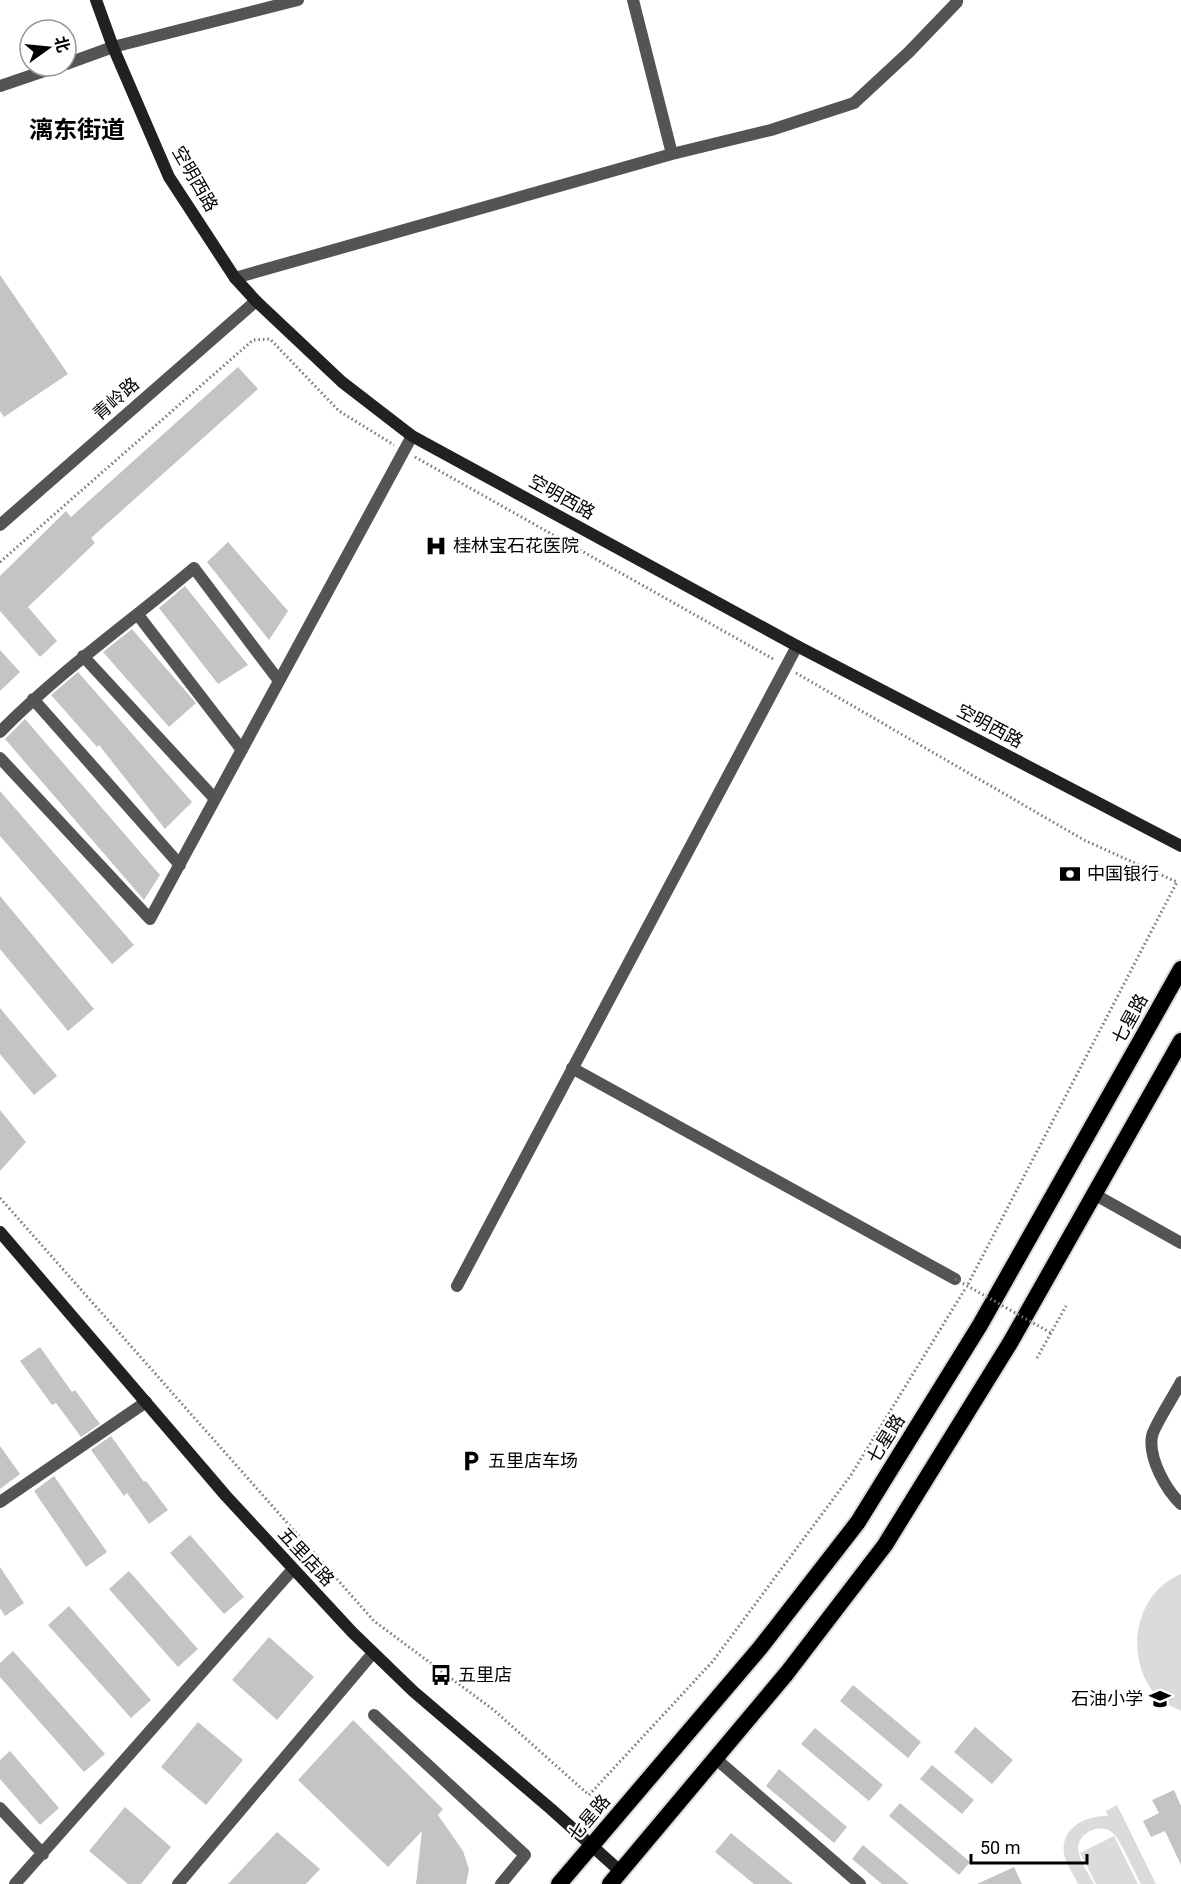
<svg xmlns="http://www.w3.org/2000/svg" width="1181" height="1884" viewBox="0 0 1181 1884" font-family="Roboto,'Noto Sans SC',sans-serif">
	<rect width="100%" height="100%" fill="#fff"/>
	<path fill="#dbdbdb" d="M1181,1574V1711C1171,1706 1161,1702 1154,1693C1124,1655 1135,1593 1181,1574Z
		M1117,1805L1156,1884H1141C1134,1872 1122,1842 1113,1833C1101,1822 1078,1832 1078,1849C1079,1860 1089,1874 1094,1884H1078C1074,1875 1066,1864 1064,1854C1060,1828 1086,1815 1108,1816L1106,1811Z
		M1114,1836L1138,1884H1096L1080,1853Z"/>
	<path fill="#c4c4c4" d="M0,275L68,374L4,417L0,411Z
		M238,367L258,389L91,538L95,543L28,607L57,641L40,657L0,611V576L66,511L71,517Z
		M228,542L288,611L269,640L207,562Z
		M185,586L248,665L218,684L159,608Z
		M132,629L196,703L169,727L103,652Z
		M0,650L20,672L0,691Z
		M78,672L192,802L165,829L99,745L97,747L51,695Z
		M25,719L160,875L144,900L5,739Z
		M0,791L134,945L112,964L0,836Z
		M0,896L94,1009L68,1031L0,949Z
		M0,1008L57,1076L34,1095L0,1054Z
		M0,1110L26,1142L0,1171Z
		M40,1347L72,1392L75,1390L100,1424L81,1437L56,1403L52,1405L20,1361Z
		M111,1436L144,1482L146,1481L168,1510L149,1524L127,1493L124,1496L91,1450Z
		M0,1446L20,1474L0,1489Z
		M54,1476L107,1552L86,1567L34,1491Z
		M190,1535L244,1597L224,1614L170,1553Z
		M0,1567L24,1603L5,1616L0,1608Z
		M129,1571L198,1649L178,1667L109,1589Z
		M69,1606L151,1700L131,1718L48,1625Z
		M269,1637L314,1677L277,1720L232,1680Z
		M13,1651L105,1754L84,1772L0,1677V1663Z
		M853,1685L921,1742L908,1758L840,1701Z
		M353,1720L443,1809L438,1815L463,1851L469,1869L466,1884H416L422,1831L388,1867L298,1780Z
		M198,1722L243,1760L206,1805L161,1767Z
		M975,1727L1013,1760L992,1784L954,1752Z
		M815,1728L883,1785L869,1801L801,1744Z
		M10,1751L59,1808L40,1825L0,1779V1760Z
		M932,1765L974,1800L962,1814L920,1779Z
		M779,1769L847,1827L834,1843L766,1786Z
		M1174,1790L1181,1806V1865L1165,1831L1151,1837L1143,1821L1159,1813L1152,1800Z
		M900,1803L970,1862L959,1875L889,1816Z
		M125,1807L171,1847L141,1884H128L89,1851Z
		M277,1832L320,1869L306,1884H228Z
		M731,1833L793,1884H754L715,1852Z
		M863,1845L909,1884H882L852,1859Z
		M1014,1867L1022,1884H977Z"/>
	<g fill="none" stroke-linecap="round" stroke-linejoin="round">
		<defs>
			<path id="trunk" d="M559,1884L760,1648L858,1522L980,1325L1181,969
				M610,1884L787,1673L885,1545L1010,1343L1181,1041"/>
		</defs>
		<use href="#trunk" stroke="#dbdbdb" stroke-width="20"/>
		<path stroke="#767676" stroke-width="3" stroke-dasharray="1.5 3" stroke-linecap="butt" d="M415,457L775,660
			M0,562L253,340L270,339L339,411L394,445
			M796,673L1084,840L1177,882L968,1284
			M0,1198L374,1621L495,1711L589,1795L713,1661L851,1475L965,1289
			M1037,1358L1066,1306"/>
		<path stroke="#545454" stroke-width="12" d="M633,0L672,154
			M66,64L113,47L298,0
			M0,86L59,66
			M235,278L672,154L771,130L854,103L909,52L957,2V0
			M0,525L256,301
			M138,615L242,750
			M83,656L215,799
			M33,699L180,865
			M0,732C60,671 129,623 194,568L279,681
			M0,758L150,919L412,436
			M572,1068L955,1279
			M1094,1194L1181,1243
			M457,1286L797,646
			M1181,1382C1175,1394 1154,1426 1152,1436C1148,1458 1166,1490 1181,1504
			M0,1502L146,1402
			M374,1715L525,1855L501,1884
			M715,1758L860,1884
			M0,1808L43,1854
			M15,1884L293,1569
			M178,1884L373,1653"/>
		<path stroke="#212121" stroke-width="12" d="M96,0L113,47L169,177L235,278L256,301L342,382L412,436L797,646L1181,846
			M0,1232L226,1496L352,1632L413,1691L551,1809L621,1872"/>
		<use href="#trunk" stroke="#000" stroke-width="16"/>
		<path stroke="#767676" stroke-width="3" stroke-dasharray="1.5 3" stroke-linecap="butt" d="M955,1279L1051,1333"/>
	</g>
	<defs>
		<symbol id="hospital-bare" viewBox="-9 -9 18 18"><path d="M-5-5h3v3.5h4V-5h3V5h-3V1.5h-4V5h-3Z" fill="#000" stroke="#fff" stroke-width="2.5" paint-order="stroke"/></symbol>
		<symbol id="bank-bare" viewBox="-9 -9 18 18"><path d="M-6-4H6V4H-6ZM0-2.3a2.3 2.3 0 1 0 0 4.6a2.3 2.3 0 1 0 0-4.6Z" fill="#000" stroke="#fff" stroke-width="2.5" paint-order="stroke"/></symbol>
		<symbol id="parking-bare" viewBox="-9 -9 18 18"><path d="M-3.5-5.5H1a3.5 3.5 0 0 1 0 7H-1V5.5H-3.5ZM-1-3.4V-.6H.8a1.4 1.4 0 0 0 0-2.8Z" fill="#000" stroke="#fff" stroke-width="2.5" paint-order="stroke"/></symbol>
		<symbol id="bus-bare" viewBox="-9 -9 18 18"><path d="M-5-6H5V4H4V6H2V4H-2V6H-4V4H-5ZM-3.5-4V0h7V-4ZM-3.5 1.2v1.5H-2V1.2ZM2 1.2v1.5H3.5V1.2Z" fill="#000" stroke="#fff" stroke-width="2.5" paint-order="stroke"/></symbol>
		<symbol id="school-bare" viewBox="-9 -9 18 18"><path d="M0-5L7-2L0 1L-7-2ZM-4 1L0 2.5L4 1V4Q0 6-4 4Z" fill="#000" stroke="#fff" stroke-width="2.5" paint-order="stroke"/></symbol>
	</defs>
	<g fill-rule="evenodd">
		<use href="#hospital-bare" x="421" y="531" width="30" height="30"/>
		<use href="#bank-bare" x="1055" y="859" width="30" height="30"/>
		<use href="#parking-bare" x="456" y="1446" width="30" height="30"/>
		<use href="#bus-bare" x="426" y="1660" width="30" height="30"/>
		<use href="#school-bare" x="1145" y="1684" width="30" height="30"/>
	</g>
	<g text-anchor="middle" stroke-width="4.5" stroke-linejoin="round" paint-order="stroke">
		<g font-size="18" fill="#000" stroke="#fff">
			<text transform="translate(195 179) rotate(60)" y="6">空明西路</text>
			<text transform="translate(116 399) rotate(-41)" y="6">青岭路</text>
			<text transform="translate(562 497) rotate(29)" y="6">空明西路</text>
			<text transform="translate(990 726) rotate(28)" y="6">空明西路</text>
			<text transform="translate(1130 1019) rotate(-61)" y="6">七星路</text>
			<text transform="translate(886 1439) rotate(-58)" y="6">七星路</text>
			<text transform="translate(306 1557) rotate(47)" y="6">五里店路</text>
			<text transform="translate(589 1818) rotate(-50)" y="6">七星路</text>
		</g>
		<g font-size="18" fill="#000" stroke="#fff" text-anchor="start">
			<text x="453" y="552">桂林宝石花医院</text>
			<text x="1087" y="880">中国银行</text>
			<text x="488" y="1467">五里店车场</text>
			<text x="458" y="1681">五里店</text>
			<text x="1143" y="1705" text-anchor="end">石油小学</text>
		</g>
		<g font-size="24" font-weight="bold" fill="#000" stroke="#fff">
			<text x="77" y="138">漓东街道</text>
		</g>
	</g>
	<g transform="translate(48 48) rotate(75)"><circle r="28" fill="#ffffff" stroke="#999999" stroke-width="1.5"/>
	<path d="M0-4.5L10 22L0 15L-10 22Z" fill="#000000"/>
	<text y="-9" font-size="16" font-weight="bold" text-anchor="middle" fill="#000000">北</text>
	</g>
	<path d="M971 1854v9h116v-9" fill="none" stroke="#000000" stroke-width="3"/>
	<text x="980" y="1854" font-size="18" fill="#000000" stroke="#ffffff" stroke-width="4.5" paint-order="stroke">50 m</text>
</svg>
